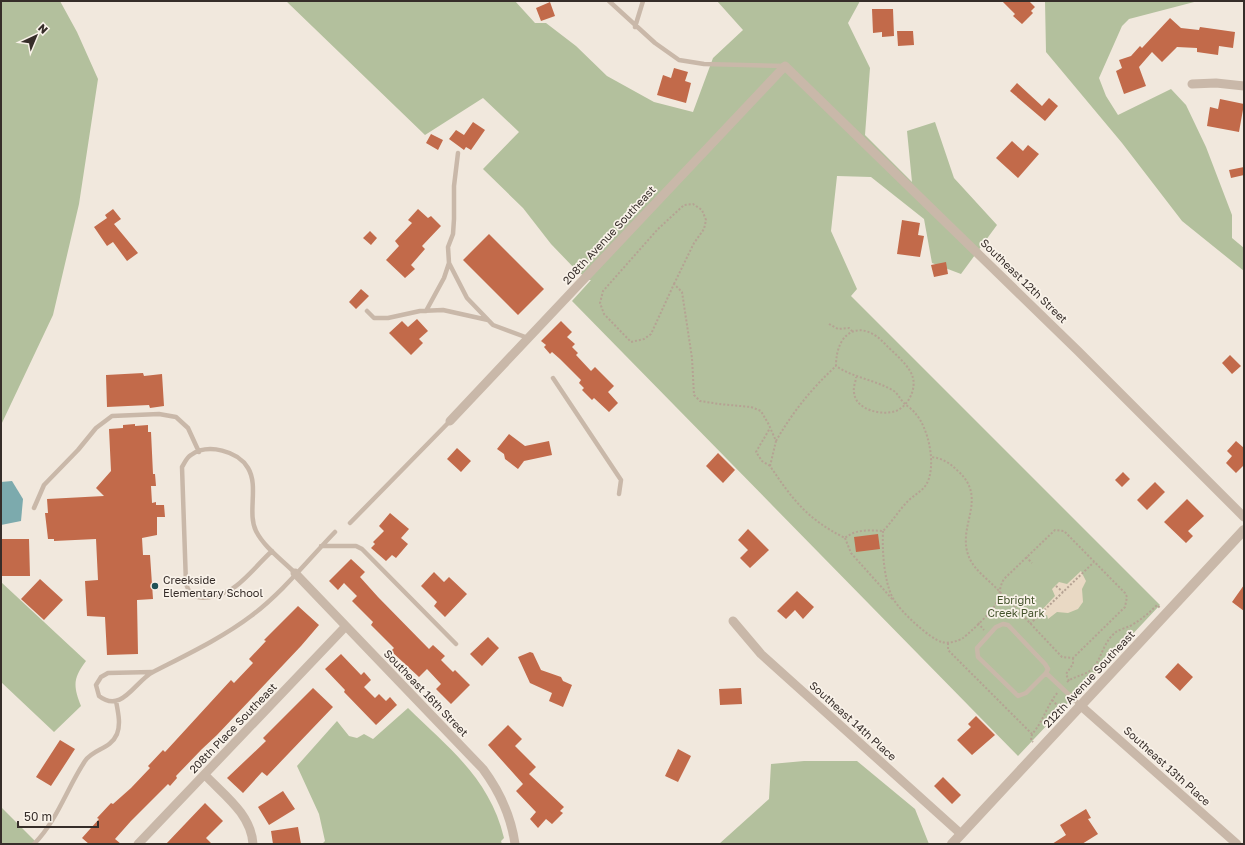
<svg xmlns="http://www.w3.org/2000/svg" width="1245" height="845" viewBox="0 0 1245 845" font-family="'Golos Text',sans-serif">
	<rect width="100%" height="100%" fill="#f1e8dd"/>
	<path fill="#b3c09d" d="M1,1H60L77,32L98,79L79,204L53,315L1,425Z
		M286,1H515L535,23H546L576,46L607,76L654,102L693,112L713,58L743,30L717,1H860L848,23L870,68L865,135L912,182L907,131L935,122L954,178L997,225L961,274L932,263L924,219L871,177L837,176L831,231L857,289L851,296L1160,605L1018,756L572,301L591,280H589L576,270L551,244L523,208L483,169L519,132L483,98L425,135Z
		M1045,1H1198L1129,19L1122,26L1099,78L1106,96L1118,115L1171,89L1186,105L1206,147L1232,215V238L1244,248V271L1182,221L1122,143L1046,52Z
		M1,582L86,661C73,678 73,686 81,706L54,732L1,682Z
		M408,708C449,748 490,779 504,838L501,841L502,844H322L325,841L319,814L297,766L337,721L349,736L357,738L364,734L373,739Z
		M804,761H857L915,809L929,844H719L769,799L771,764Z
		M1,807L38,844H1Z"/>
	<path fill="#e9d9c4" d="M1081,571L1086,581L1082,589L1083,602L1078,609L1068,613L1057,612L1048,619L1047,615L1042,616L1039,613L1055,596L1052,589L1059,582L1067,584Z"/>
	<path fill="#7caaad" d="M12,481L23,499L21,521L1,525V482Z"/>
	<path fill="#c26a4a" d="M1002,1H1029L1035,7L1031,11L1033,13L1022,24L1013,16L1015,14Z
		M550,2L555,16L541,21L536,8Z
		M872,9H893L894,36L882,37V32L873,33Z
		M1170,18L1181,28L1199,30L1200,27L1235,32L1233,48L1219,46L1218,55L1197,52V48L1177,47L1162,62L1152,52L1139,67L1146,86L1124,94L1116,71L1122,68L1119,60L1131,56L1140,46L1142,48Z
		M897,31H913L914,45L898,46Z
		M674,68L688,72L685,81L691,83L686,103L657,95L663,75L671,78Z
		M1017,83L1042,106L1049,98L1058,106L1045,121L1010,91Z
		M1220,99L1244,104L1239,132L1207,126L1210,107L1218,109Z
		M473,122L485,130L471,150L466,147L464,150L449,139L456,130L464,135Z
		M431,134L443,140L438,150L426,143Z
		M1012,141L1023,151L1028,145L1039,154L1018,178L996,158Z
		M1244,167V175L1231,178L1229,170Z
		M113,209L121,219L114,224L138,253L127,261L113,242L107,246L94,227L107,218L105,215Z
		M418,209L428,218L431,216L441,226L422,246L425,249L411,265L415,269L405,278L386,260L399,246L395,241L412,223L408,220Z
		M902,220L920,223L918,235L924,236L920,257L897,254Z
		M370,231L377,238L371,245L363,238Z
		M489,234L544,289L518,315L463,260Z
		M946,262L948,274L934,277L931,265Z
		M361,289L369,296L356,309L349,302Z
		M417,319L428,331L419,339L423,343L411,355L389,333L402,321L408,327Z
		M561,321L572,332L567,337L575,344L572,347L578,353L576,355L591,371L595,367L614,386L608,392L618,403L609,412L594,398L592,400L582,390L584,388L579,383L581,380L560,359L552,352L550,354L544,347L546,345L541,341Z
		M1230,355L1241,366L1232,374L1222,363Z
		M143,373L144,376L162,374L164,406L150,408L149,405L107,407L106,375Z
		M135,424V426L148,425V432H151L153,474H155L156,486H151L152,503L156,502V505H164L165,517H157V535L142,538L143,555H150L153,599L137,600L138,654L107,655L105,617L87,616L85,581L98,580L96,539L54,541V539H48L45,513H48L47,499L104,496L96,488L111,471L109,429L123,428V425Z
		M509,434L525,446L549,441L552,455L524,461L518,469L505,459L504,454L497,449Z
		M1236,441L1244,448V465L1236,473L1226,463L1232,456L1227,451Z
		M457,448L471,461L461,472L447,459Z
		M718,453L735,470L723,483L706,466Z
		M1123,472L1130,479L1122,487L1115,480Z
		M1155,482L1165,492L1147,510L1137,500Z
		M1187,499L1204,516L1188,531L1193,536L1186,543L1164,522Z
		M390,513L409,529L401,538L408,544L396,558L392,555L386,561L371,548L375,544L373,542L384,531L379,526Z
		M748,529L769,550L750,568L740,558L748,550L738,540Z
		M878,534L880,549L856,552L854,537Z
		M1,539H29L30,576H1Z
		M351,559L365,572L360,577L378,597L429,649L433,645L445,656L441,660L453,672L455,670L470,685L451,704L436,689L441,684L427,669L419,677L391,651L394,648L371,625L373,622L352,601L357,596L344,583L338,590L329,581Z
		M434,572L444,582L449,577L467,594L445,617L434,606L437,602L421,586Z
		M40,579L63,600L44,620L21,599Z
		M1244,585V611L1232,602Z
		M797,591L814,607L803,619L795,610L786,619L777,611Z
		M298,606L319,625L301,646L217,735L202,749L176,776L177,778L170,786L168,784L131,821L115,839L121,844H89L82,838L99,819L97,818L111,803L113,804L131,788L150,768L148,766L163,750L165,752L231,680L234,683L253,663L249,659L266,641L264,640Z
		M488,637L499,648L482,666L470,654Z
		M530,652L533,653L541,670L561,677L563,681L572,685L563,707L549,701L552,693L530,683L518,657Z
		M341,654L361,675L364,672L371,680L364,687L375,698L379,694L386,701L390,697L397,705L376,725L344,692L345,690L325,669Z
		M1178,663L1193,677L1180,691L1165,677Z
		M313,688L333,707L267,776L262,772L243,793L227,778L266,741L263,738Z
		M741,688L742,704L720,705L719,689Z
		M976,716L995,735L972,755L957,740L971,727L968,724Z
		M508,725L522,739L515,746L536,767L529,774L564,807L560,811L563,813L552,824L546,819L538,828L530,819L536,812L516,791L523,784L488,745Z
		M60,740L75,749L51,786L36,777Z
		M678,749L691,756L678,782L665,776Z
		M943,777L961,795L952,804L934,786Z
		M283,791L295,809L269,825L258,807Z
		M205,803L223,821L206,838L212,844H166Z
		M1086,809L1091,818L1088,819L1098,834L1082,844H1052L1066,835L1060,825Z
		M298,827L301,844H273L271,831Z"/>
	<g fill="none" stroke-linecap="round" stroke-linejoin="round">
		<path stroke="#b5a293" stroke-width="2" stroke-dasharray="2 2" stroke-linecap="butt" d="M674,284L694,243L704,229L706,220L702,210L693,204L684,205L658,229L603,291L600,303L604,314L631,342L644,339L651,334L674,284L682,292L692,358L694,395L700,401L719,404L751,407L761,411L769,425L776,441L770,466C793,500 807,519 845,538C856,529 869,530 883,531C892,522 899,510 908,501C914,495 921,492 926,485C937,467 929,428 915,413C912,409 907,406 904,403C900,399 898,394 894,391C876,380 854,378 836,366C836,330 862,318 886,345C895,354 910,366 913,378C916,390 908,406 896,411C882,416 855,410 854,392C853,387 856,381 856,377
			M829,324L838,329L849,328L852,331
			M776,441C792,413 811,389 836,366
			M770,466L762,461L756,452L770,428
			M883,531C882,550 884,584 894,600C901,612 930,639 942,642C949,644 958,641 963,638C972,631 992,612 997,602C1000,595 999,587 1004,579L1055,530L1064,531L1125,593L1127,597L1125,607L1073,658L1062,657C1041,635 1020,612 999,591C989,580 974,570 969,557C956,526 989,499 958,471C950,463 942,458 931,457
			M845,538L851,553L893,600
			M1026,557L1032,563
			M1056,586L1063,592
			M978,623L984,630
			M1030,624L1094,562
			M948,643V650L1032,734C1043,722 1047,705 1058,692
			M1069,681L1066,674L1073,664V658
			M1067,682C1075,675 1086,676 1093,668C1102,658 1103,642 1116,632C1120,629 1126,628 1130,626C1141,620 1149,613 1157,605L1160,608
			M1052,700L1062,710
			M1032,734L1031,740L1033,742"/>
		<path stroke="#c9b8a9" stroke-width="4.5" d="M609,1L655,43L679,60L704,64L785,66
			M635,27L643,1
			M458,153L454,186V219L453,234L448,247L449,263L467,298L493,325L528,338
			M367,311L374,318H388L420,311L443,310L488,320
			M426,311L444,278L449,263
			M553,378L621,480L619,494
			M34,508L44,485L78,450L96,428L112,416L159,414L176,417L188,428L199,452
			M350,523L450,421
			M321,546H356L362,549L456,644
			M272,551C260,562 249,576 236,586C228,593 205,601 195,596C189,593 188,589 186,584L182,467C185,462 187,457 191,455C208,443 238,451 248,468C259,486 247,513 256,531C264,547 282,560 295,573
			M152,672L108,673L101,677L96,685L99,696C122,714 135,681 153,672C186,655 222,638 251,616C282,593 308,560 335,532
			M1046,673L1026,693L1018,696L978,657L977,648L996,627L1003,624L1008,625L1045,664L1048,669L1046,673L1081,706
			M34,844C57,821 67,788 85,761C94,748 110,750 117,734C121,724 118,712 116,701"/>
		<path stroke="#c9b8a9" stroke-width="9" d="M1192,84L1216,83L1244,86
			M450,421L785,66L1078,351L1244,517
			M295,573L483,769C500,792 511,816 515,844
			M733,621L761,654L961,834
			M1081,706L1237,844
			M205,775C224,795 251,814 253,844
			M138,844L345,627"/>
		<path stroke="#c9b8a9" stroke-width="10" d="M952,844L1244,530"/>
	</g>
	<circle fill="#1f5156" stroke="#f9f2e9" stroke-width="1.5" cx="155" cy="586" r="4"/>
	<g text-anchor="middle" stroke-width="3.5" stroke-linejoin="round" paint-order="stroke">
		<g font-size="11" fill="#362d29" stroke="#f9f2e9">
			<text transform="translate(609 235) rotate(-47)" y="4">208th Avenue Southeast</text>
			<text transform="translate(1024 281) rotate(44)" y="4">Southeast 12th Street</text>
			<text transform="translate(1089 679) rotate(-47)" y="4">212th Avenue Southeast</text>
			<text transform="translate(426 693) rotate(46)" y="4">Southeast 16th Street</text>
			<text transform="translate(853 721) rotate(42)" y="4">Southeast 14th Place</text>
			<text transform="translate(233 728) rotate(-46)" y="4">208th Place Southeast</text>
			<text transform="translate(1167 766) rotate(42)" y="4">Southeast 13th Place</text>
		</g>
		<g font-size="11" fill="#362d29" stroke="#f9f2e9" text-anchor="start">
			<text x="163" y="584">Creekside<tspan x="163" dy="13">Elementary School</tspan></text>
		</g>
		<g font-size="11" fill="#45542d" stroke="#f9f2e9">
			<text x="1016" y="604">Ebright<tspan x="1016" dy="13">Creek Park</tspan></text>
		</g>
	</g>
	<rect width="1245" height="845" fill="none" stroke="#362d29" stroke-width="4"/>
	<g transform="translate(36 36) rotate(44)" stroke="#f9f2e9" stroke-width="3" paint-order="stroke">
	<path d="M0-3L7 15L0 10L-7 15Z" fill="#362d29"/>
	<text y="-6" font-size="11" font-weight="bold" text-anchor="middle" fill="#362d29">N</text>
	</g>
	<path d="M18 821v6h80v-6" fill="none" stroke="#362d29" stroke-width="2"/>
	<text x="24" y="821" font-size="12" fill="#362d29" stroke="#f9f2e9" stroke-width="3" paint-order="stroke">50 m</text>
</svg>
